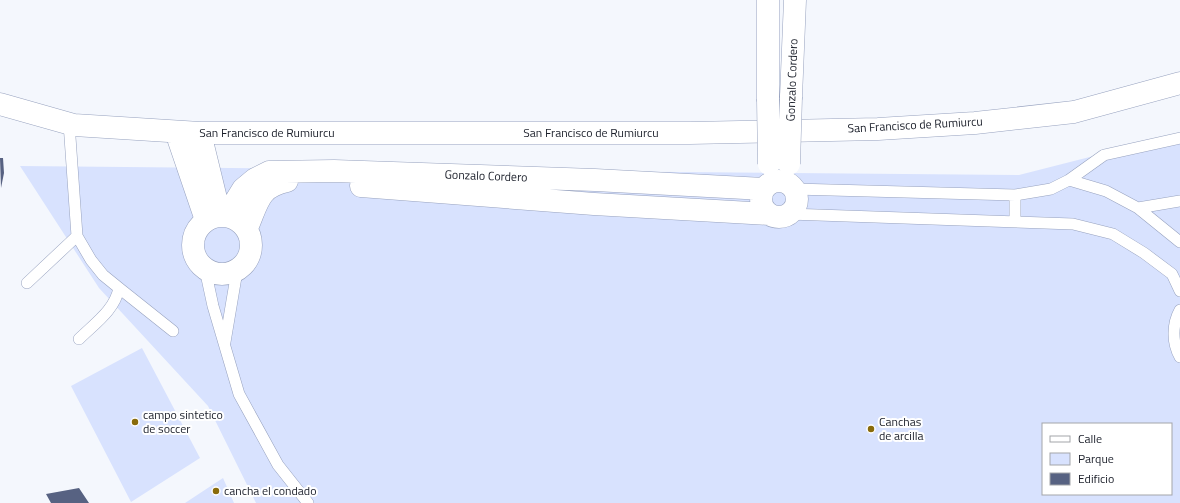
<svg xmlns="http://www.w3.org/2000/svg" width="1180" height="503" viewBox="0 0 1180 503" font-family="'Titillium Web',sans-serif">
	<rect width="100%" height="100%" fill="#f4f7fd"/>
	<path fill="#d8e2fe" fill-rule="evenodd" d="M1180,134V503H256L208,406L99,288L20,166L1019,175ZM1043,424H1171V494H1043Z
		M142,348L200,458L131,502L71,386Z
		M223,478L234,503H185Z"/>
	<path fill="#576282" d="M0,158H3L4,173L1,188Z
		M79,488L89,503H51L46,494Z"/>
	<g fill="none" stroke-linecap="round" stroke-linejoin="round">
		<defs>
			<path id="lane" d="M69,123L77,236L91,260L103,275L119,288C115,310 94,324 79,339
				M1069,180L1106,191L1138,208L1180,242
				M794,189L1015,195L1051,189L1069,180L1104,155L1180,138
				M1138,208L1180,201
				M789,214L1073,224L1113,234L1144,253L1172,274L1180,291
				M1015,222V195
				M205,269L213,306L239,394L278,465L308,503
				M27,283L77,236
				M119,288L173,331
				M1180,310C1172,324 1172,343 1180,357
				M225,342L237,271"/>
			<path id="secondary" d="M768,0V99
				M791,97L795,0
				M0,104L74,125L200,133H690L878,129L975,123L1074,112L1180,83
				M176,132L206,220
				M200,133L220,215
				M761 199a18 18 0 1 1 36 0a18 18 0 1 1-36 0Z
				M361,186L594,204L769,214
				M227,215L243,189L255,179L269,172L334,171L595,180L764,189
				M193 245a29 29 0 1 1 58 0a29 29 0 1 1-58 0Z
				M247,228C258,203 258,187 287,181"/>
		</defs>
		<use href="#lane" stroke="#97a2bf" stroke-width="12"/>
		<use href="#secondary" stroke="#97a2bf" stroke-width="23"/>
		<use href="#lane" stroke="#fff" stroke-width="11"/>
		<use href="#secondary" stroke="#fff" stroke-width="22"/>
		<defs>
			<path id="secondary-bridge" d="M768,99L769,164
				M789,164L791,97"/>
		</defs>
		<use href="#secondary-bridge" stroke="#97a2bf" stroke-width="23" stroke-linecap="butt"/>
		<use href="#secondary-bridge" stroke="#fff" stroke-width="22"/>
	</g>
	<g fill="#896b0a" stroke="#fff" stroke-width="1.5">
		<circle cx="135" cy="422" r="4"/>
		<circle cx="871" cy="429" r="4"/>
		<circle cx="216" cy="491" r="4"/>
	</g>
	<g text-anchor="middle" stroke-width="4" stroke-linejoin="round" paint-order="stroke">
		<g font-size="12" fill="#1a1e29" stroke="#fff">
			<text transform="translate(792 80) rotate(-88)" y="4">Gonzalo Cordero</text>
			<text transform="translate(915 125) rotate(-3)" y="4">San Francisco de Rumiurcu</text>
			<text x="267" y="137">San Francisco de Rumiurcu</text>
			<text x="591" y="137">San Francisco de Rumiurcu</text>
			<text transform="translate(486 176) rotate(2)" y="4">Gonzalo Cordero</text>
		</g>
		<g font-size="12" fill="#1a1e29" stroke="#fff" text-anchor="start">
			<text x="143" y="419">campo sintetico<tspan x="143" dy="14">de soccer</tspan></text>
			<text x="879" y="426">Canchas<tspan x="879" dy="14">de arcilla</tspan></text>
			<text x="224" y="495">cancha el condado</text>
		</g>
	</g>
	<rect x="1042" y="423" width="130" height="72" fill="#ffffff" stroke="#a3a5a9"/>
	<rect x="1050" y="436" width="20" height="6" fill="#ffffff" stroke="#a3a5a9"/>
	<text x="1078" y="443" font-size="12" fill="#1a1e29">Calle</text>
	<rect x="1050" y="453" width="20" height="12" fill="#d8e2fe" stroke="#a3a5a9"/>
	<text x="1078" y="463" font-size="12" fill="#1a1e29">Parque</text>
	<rect x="1050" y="473" width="20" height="12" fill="#576282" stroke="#a3a5a9"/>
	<text x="1078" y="483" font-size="12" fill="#1a1e29">Edificio</text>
</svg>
